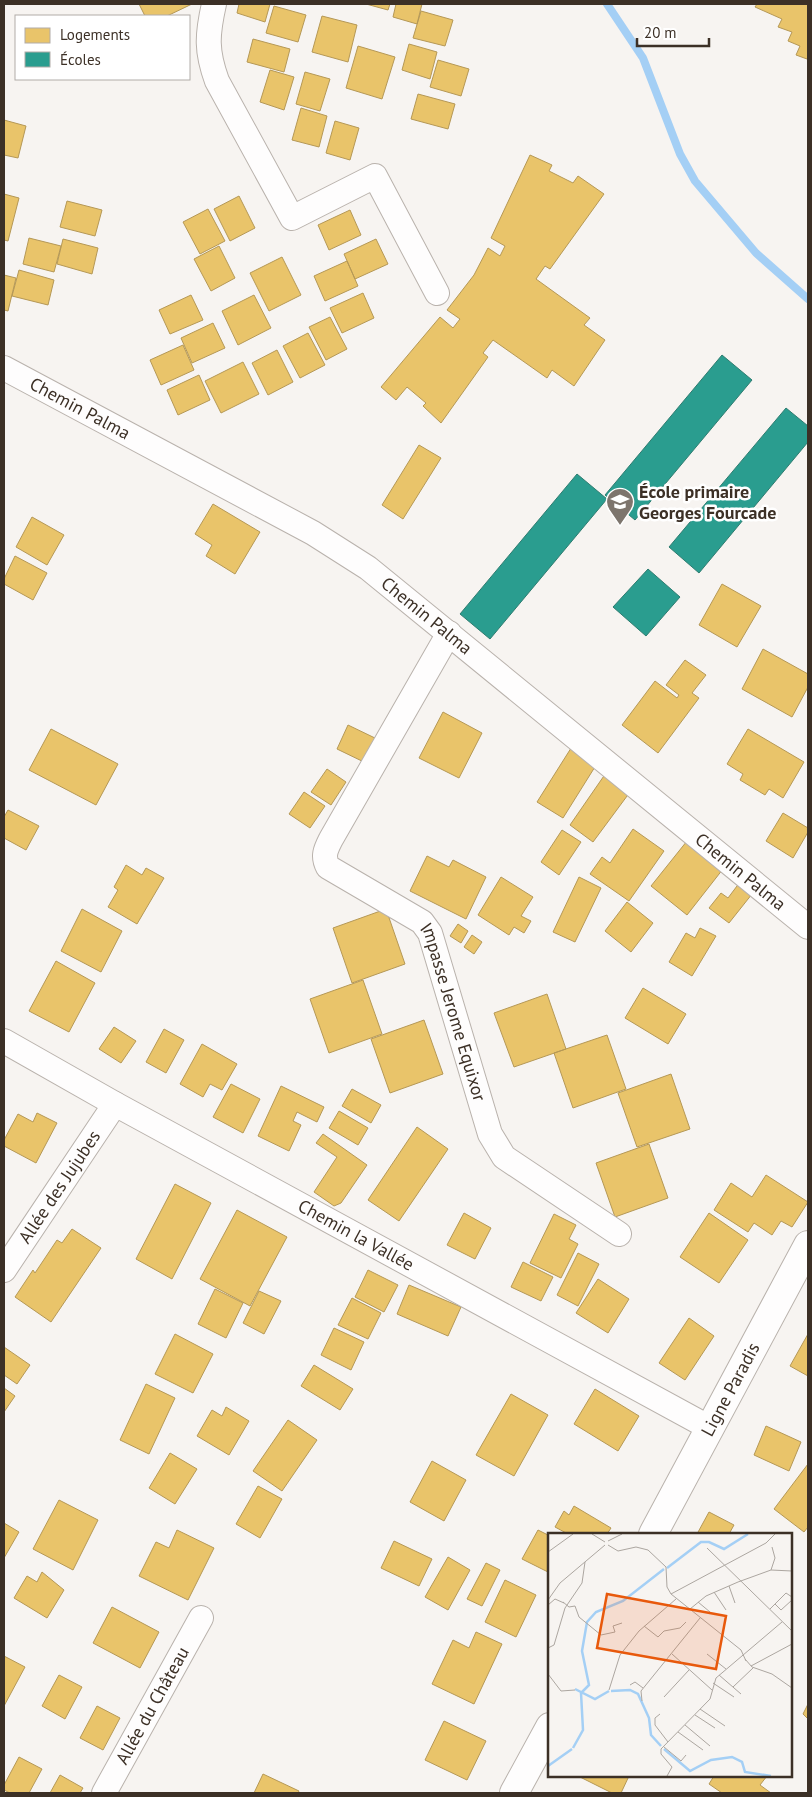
<svg xmlns="http://www.w3.org/2000/svg" width="812" height="1797" viewBox="0 0 812 1797" font-family="'PT Sans',sans-serif">
	<rect width="100%" height="100%" fill="#f7f4f1"/>
	<path fill="#e9c46a" stroke="#b59856" d="M139,4H192L167,16H145Z
		M239,4H270L265,22L237,13Z
		M366,4H390L388,10Z
		M396,4H422L417,24L393,17Z
		M757,4H808V56L807,59L796,55L800,46L788,41L792,32L778,27L782,19L755,7Z
		M274,6L306,15L298,42L266,33Z
		M421,11L453,20L445,46L413,38Z
		M322,16L357,25L348,62L312,52Z
		M253,39L290,49L284,72L247,62Z
		M409,44L437,52L430,79L402,70Z
		M358,46L395,57L382,99L346,88Z
		M438,60L469,69L461,96L430,87Z
		M270,70L294,77L284,110L260,102Z
		M305,72L330,79L320,111L296,104Z
		M418,94L455,104L448,129L411,119Z
		M301,108L327,116L319,147L292,140Z
		M4,120L26,126L18,158L4,155Z
		M335,121L359,128L350,160L326,153Z
		M530,155L552,165L549,171L573,183L578,176L604,194L550,269L545,266L536,279L590,318L584,325L605,340L574,386L552,370L547,378L493,340L483,353L488,357L441,423L423,406L426,403L407,387L396,400L381,387L440,317L453,328L460,319L447,310L474,275L488,248L500,256L505,246L491,238Z
		M4,194L19,198L8,241L4,240Z
		M239,196L255,228L230,241L214,209Z
		M67,201L102,210L95,236L60,227Z
		M208,209L225,241L200,254L183,222Z
		M350,210L361,235L329,250L318,225Z
		M29,238L61,246L54,272L23,264Z
		M63,239L98,248L92,274L57,264Z
		M376,239L388,264L355,279L344,254Z
		M219,246L235,278L211,291L194,259Z
		M282,257L301,295L269,311L250,273Z
		M347,261L358,286L325,301L314,276Z
		M19,270L54,280L48,305L12,296Z
		M4,275L16,278L8,311L4,310Z
		M363,293L374,318L342,333L330,308Z
		M191,295L203,320L170,334L159,310Z
		M254,295L271,328L238,345L222,311Z
		M330,317L347,349L326,360L309,327Z
		M213,323L225,348L192,363L181,338Z
		M308,333L325,365L300,378L283,346Z
		M183,345L194,370L161,385L150,360Z
		M277,350L293,382L268,395L252,363Z
		M243,362L259,394L221,413L205,381Z
		M199,375L210,400L178,415L167,390Z
		M419,445L441,458L403,519L382,505Z
		M213,504L260,532L235,574L206,556L212,545L195,534Z
		M32,517L64,535L47,565L16,547Z
		M15,556L47,573L33,600L4,584V579Z
		M722,584L761,606L737,647L699,625Z
		M763,649L808,674V687L792,717L742,689Z
		M685,660L706,675L692,693L699,698L658,753L622,725L655,681L677,698L679,695L666,685Z
		M443,712L482,733L459,778L419,758Z
		M348,725L377,739L366,763L337,749Z
		M51,729L118,764L96,805L29,770Z
		M748,729L804,762L783,798L769,789L765,795L740,780L743,774L727,764Z
		M573,745L598,762L563,818L537,802Z
		M327,769L346,782L331,805L311,792Z
		M608,770L633,788L593,842L570,825Z
		M304,792L325,806L310,828L289,814Z
		M8,810L39,826L26,850L4,838V817Z
		M783,813L808,828V832L793,858L766,841Z
		M633,829L664,851L629,901L590,874L602,857L610,863Z
		M562,830L581,842L559,875L541,862Z
		M687,841L723,869L687,915L651,886Z
		M427,856L449,867L453,860L486,877L466,919L410,891Z
		M126,865L142,875L146,868L164,878L137,924L108,907L118,890L114,887Z
		M501,877L533,897L521,916L531,921L524,933L514,927L509,935L478,915Z
		M579,877L601,888L575,942L553,932Z
		M743,878L756,889L729,923L709,908L721,893L728,898Z
		M627,902L653,923L631,952L605,931Z
		M82,909L122,931L101,972L61,951Z
		M386,909L405,964L352,983L333,928Z
		M458,924L468,931L461,943L450,936Z
		M700,928L716,936L692,976L669,962L686,933L695,938Z
		M472,935L482,942L474,954L464,947Z
		M56,961L95,983L69,1032L29,1011Z
		M363,980L382,1034L329,1053L310,999Z
		M643,988L686,1014L668,1044L625,1018Z
		M547,994L566,1049L514,1067L494,1013Z
		M424,1020L443,1074L390,1093L371,1039Z
		M114,1027L136,1041L121,1063L99,1049Z
		M164,1029L184,1040L166,1073L146,1062Z
		M607,1035L626,1089L573,1108L554,1053Z
		M202,1044L237,1064L222,1090L210,1084L203,1097L180,1084Z
		M671,1074L690,1129L637,1147L618,1093Z
		M231,1084L260,1099L243,1133L213,1117Z
		M281,1086L324,1107L317,1122L297,1112L293,1121L301,1125L289,1151L258,1136Z
		M352,1089L381,1105L371,1123L342,1106Z
		M339,1111L368,1128L358,1145L329,1128Z
		M37,1113L57,1123L36,1163L4,1146V1140L18,1114L33,1122Z
		M417,1127L448,1149L399,1221L368,1200Z
		M323,1134L367,1165L341,1203L334,1206L314,1192L337,1157L316,1143Z
		M649,1144L668,1198L615,1217L596,1163Z
		M766,1175L808,1202L792,1227L781,1221L772,1235L754,1223L748,1232L714,1210L731,1183L752,1197Z
		M175,1184L211,1203L172,1279L136,1259Z
		M237,1210L287,1237L250,1306L200,1279Z
		M464,1213L491,1228L475,1259L447,1245Z
		M709,1213L748,1240L719,1283L680,1257Z
		M554,1214L576,1225L569,1239L578,1244L561,1278L530,1263Z
		M72,1229L101,1248L51,1322L15,1297L33,1270L35,1273L57,1240L62,1243Z
		M578,1253L599,1264L578,1306L557,1295Z
		M523,1262L553,1277L541,1301L511,1287Z
		M368,1270L398,1285L384,1312L355,1297Z
		M598,1279L629,1299L608,1333L576,1313Z
		M409,1285L461,1307L448,1336L397,1314Z
		M215,1289L243,1303L226,1338L198,1324Z
		M259,1291L281,1301L264,1334L243,1323Z
		M352,1298L381,1313L368,1339L338,1325Z
		M689,1318L714,1336L685,1380L659,1363Z
		M334,1328L364,1342L351,1370L321,1355Z
		M175,1334L213,1354L193,1393L155,1374Z
		M808,1334V1376L790,1366Z
		M4,1347L30,1365L17,1384L4,1375Z
		M314,1365L353,1389L340,1410L301,1386Z
		M146,1384L175,1398L149,1454L120,1440Z
		M4,1388L15,1396L4,1412Z
		M595,1389L639,1416L618,1451L574,1424Z
		M511,1394L548,1415L514,1476L476,1455Z
		M226,1407L249,1421L229,1455L197,1436L212,1410L222,1416Z
		M288,1420L317,1440L282,1491L253,1471Z
		M766,1426L801,1442L789,1471L754,1455Z
		M170,1453L197,1469L175,1504L149,1488Z
		M432,1461L466,1480L444,1521L410,1502Z
		M808,1464V1527L804,1532L774,1509Z
		M258,1486L282,1499L260,1538L236,1524Z
		M59,1500L98,1520L73,1570L33,1549Z
		M574,1506L611,1528L607,1534H568L555,1527L564,1511L569,1515Z
		M709,1512L734,1525L729,1534H697Z
		M4,1523L19,1532L4,1558Z
		M177,1530L214,1548L188,1600L139,1576L156,1542L169,1548Z
		M538,1530L550,1536V1573L522,1559Z
		M394,1541L432,1559L419,1586L381,1568Z
		M448,1557L470,1570L448,1610L425,1597Z
		M486,1563L500,1570L482,1606L467,1599Z
		M42,1572L64,1590L47,1618L14,1598L27,1576L37,1582Z
		M505,1580L536,1595L516,1637L485,1622Z
		M112,1607L159,1632L140,1668L93,1643Z
		M476,1632L502,1644L474,1704L432,1684L453,1640L469,1648Z
		M4,1656L25,1667L4,1706Z
		M59,1675L82,1687L65,1719L42,1706Z
		M808,1704V1719L803,1714Z
		M97,1706L120,1718L103,1750L80,1738Z
		M444,1721L486,1741L467,1780L425,1760Z
		M19,1757L42,1769L29,1793H10L4,1790V1785Z
		M263,1774L299,1791L298,1793H254Z
		M60,1775L83,1788L80,1793H50Z
		M578,1776H629L621,1793H612Z
		M714,1776H767L760,1785L771,1793H722L709,1784Z"/>
	<path fill="#2a9d8f" stroke="#2f7c70" d="M722,355L752,380L635,520L605,495Z
		M786,408L808,426V442L699,573L669,547Z
		M577,474L607,499L490,639L460,614Z
		M648,569L680,597L646,636L613,607Z"/>
	<g fill="none" stroke-linecap="round" stroke-linejoin="round">
		<path stroke="#a4cff5" stroke-width="8" d="M607,4L643,58L680,154L695,181L756,253L808,299"/>
		<defs>
			<g id="minor">
				<path d="M214,4C207,35 206,51 217,81L292,218L375,176L437,293"/>
				<path id="s1" d="M4,368L313,533L368,568L808,927"/>
				<path id="s2" d="M449,633L331,839C326,849 322,856 328,867L422,922L430,933L490,1134L504,1157L619,1234"/>
				<path id="s3" d="M4,1041L115,1104L710,1428"/>
				<path id="s4" d="M4,1270L115,1104"/>
				<path id="s5" d="M104,1793L201,1618"/>
			</g>
			<g id="secondary">
				<path id="s6" d="M653,1534L808,1245"/>
				<path d="M514,1793L550,1727"/>
			</g>
		</defs>
		<use href="#minor" stroke="#b9b2ac" stroke-width="26"/>
		<use href="#secondary" stroke="#b9b2ac" stroke-width="30"/>
		<use href="#minor" stroke="#fefdfd" stroke-width="24"/>
		<use href="#secondary" stroke="#fefdfd" stroke-width="28"/>
	</g>
	<defs>
		<symbol id="school-pin" viewBox="-11 -11 22 30"><path d="M0 17L-7.5 6A9.5 9.5 0 1 1 7.5 6Z" fill="#7d756d" stroke="#fff"/><path d="M0-5L7-2L0 1L-7-2ZM-4 1L0 2.5L4 1V4Q0 6-4 4Z" fill="#fff"/></symbol>
	</defs>
	<g fill-rule="evenodd">
		<use href="#school-pin" x="604" y="486" width="32" height="43"/>
	</g>
	<g text-anchor="middle" stroke-width="5" stroke-linejoin="round" paint-order="stroke">
		<g font-size="18" fill="#3c3026" stroke="#fff">
			<text dy="6" stroke="none"><textPath href="#s1" startOffset="86">Chemin Palma</textPath></text>
			<text dy="6" stroke="none"><textPath href="#s1" startOffset="491">Chemin Palma</textPath></text>
			<text dy="6" stroke="none"><textPath href="#s1" startOffset="896">Chemin Palma</textPath></text>
			<text dy="6" stroke="none"><textPath href="#s2" startOffset="472">Impasse Jerome Equixor</textPath></text>
			<text dy="6" stroke="none"><textPath href="#s4" startOffset="100">Allée des Jujubes</textPath></text>
			<text dy="6" stroke="none"><textPath href="#s3" startOffset="402">Chemin la Vallée</textPath></text>
			<text dy="6" stroke="none"><textPath href="#s6" startOffset="164">Ligne Paradis</textPath></text>
			<text dy="6" stroke="none"><textPath href="#s5" startOffset="100">Allée du Château</textPath></text>
		</g>
		<g font-size="18" font-weight="bold" fill="#3c3026" stroke="#fff" text-anchor="start">
			<text x="639" y="498">École primaire<tspan x="639" dy="21">Georges Fourcade</tspan></text>
		</g>
	</g>
	<g transform="translate(548 1533)">
		<rect width="244" height="244" fill="#f7f4f1"/>
		<path fill="none" stroke="#a4cff5" stroke-width="2.5" d="M119,35L153,9H161L176,16L200,1M27,156L47,166L61,158M63,158L82,157L90,161L101,185L103,202L113,213M25,215L35,197L33,160L41,152L34,118L39,89L48,79L75,68L116,36M116,216L142,238L163,227L184,224L194,229L197,239L223,243M0,233L24,216"/>
		<path fill="none" stroke="#aca6a0" stroke-width="1" d="M44,1L57,9M60,8L74,1M60,12L70,18L88,14L100,17L118,34L119,54L123,61L193,117L198,128M159,15L244,98M0,19L25,1M223,37L227,25L224,14M181,53L187,70M166,59L178,77M123,61L218,10L227,1M0,67L12,50L57,12M15,69L21,74L27,73L31,84L53,102L67,99L65,93L74,90M150,69L162,79M227,71L233,77L244,67M0,72L7,66L16,70M142,76L158,63L190,49L223,37L244,38M222,76L238,60L244,64M96,93L110,104L116,98L132,95L138,89M0,115L6,112L17,75L34,50L37,29M124,121L164,157M159,121L178,136M197,126L204,134L224,141L244,155M203,133L244,111M0,141L13,158L27,157M171,142L193,161M165,150L186,164M82,152L87,149L95,155M185,154L205,135M61,157L72,122L91,98L128,66M116,164L141,137M94,168L93,158L152,85M152,176L177,193M112,181L107,185V192L120,209M147,182L167,195M137,192L162,213M130,199L155,217M116,214L133,228L138,222M119,243L124,234L113,221V216L162,166L168,145L234,89"/>
		<path fill="#e8590c" fill-opacity="0.15" stroke="#e8590c" stroke-width="2.5" d="M59,61L178,83L168,136L49,115Z"/>
		<rect width="244" height="244" fill="none" stroke="#3c3026" stroke-width="2.5"/>
	</g>
	<rect width="812" height="1797" fill="none" stroke="#3c3026" stroke-width="10"/>
	<rect x="15" y="15" width="175" height="65" fill="#ffffff" stroke="#b1aca8"/>
	<rect x="25" y="28" width="25" height="15" fill="#e9c46a" stroke="#b1aca8"/>
	<text x="60" y="40" font-size="15" fill="#3c3026">Logements</text>
	<rect x="25" y="52" width="25" height="15" fill="#2a9d8f" stroke="#b1aca8"/>
	<text x="60" y="65" font-size="15" fill="#3c3026">Écoles</text>
	<path d="M637 38v8h72v-8" fill="none" stroke="#3c3026" stroke-width="2.5"/>
	<text x="644" y="38" font-size="15" fill="#3c3026" stroke="#ffffff" stroke-width="4" paint-order="stroke">20 m</text>
</svg>
